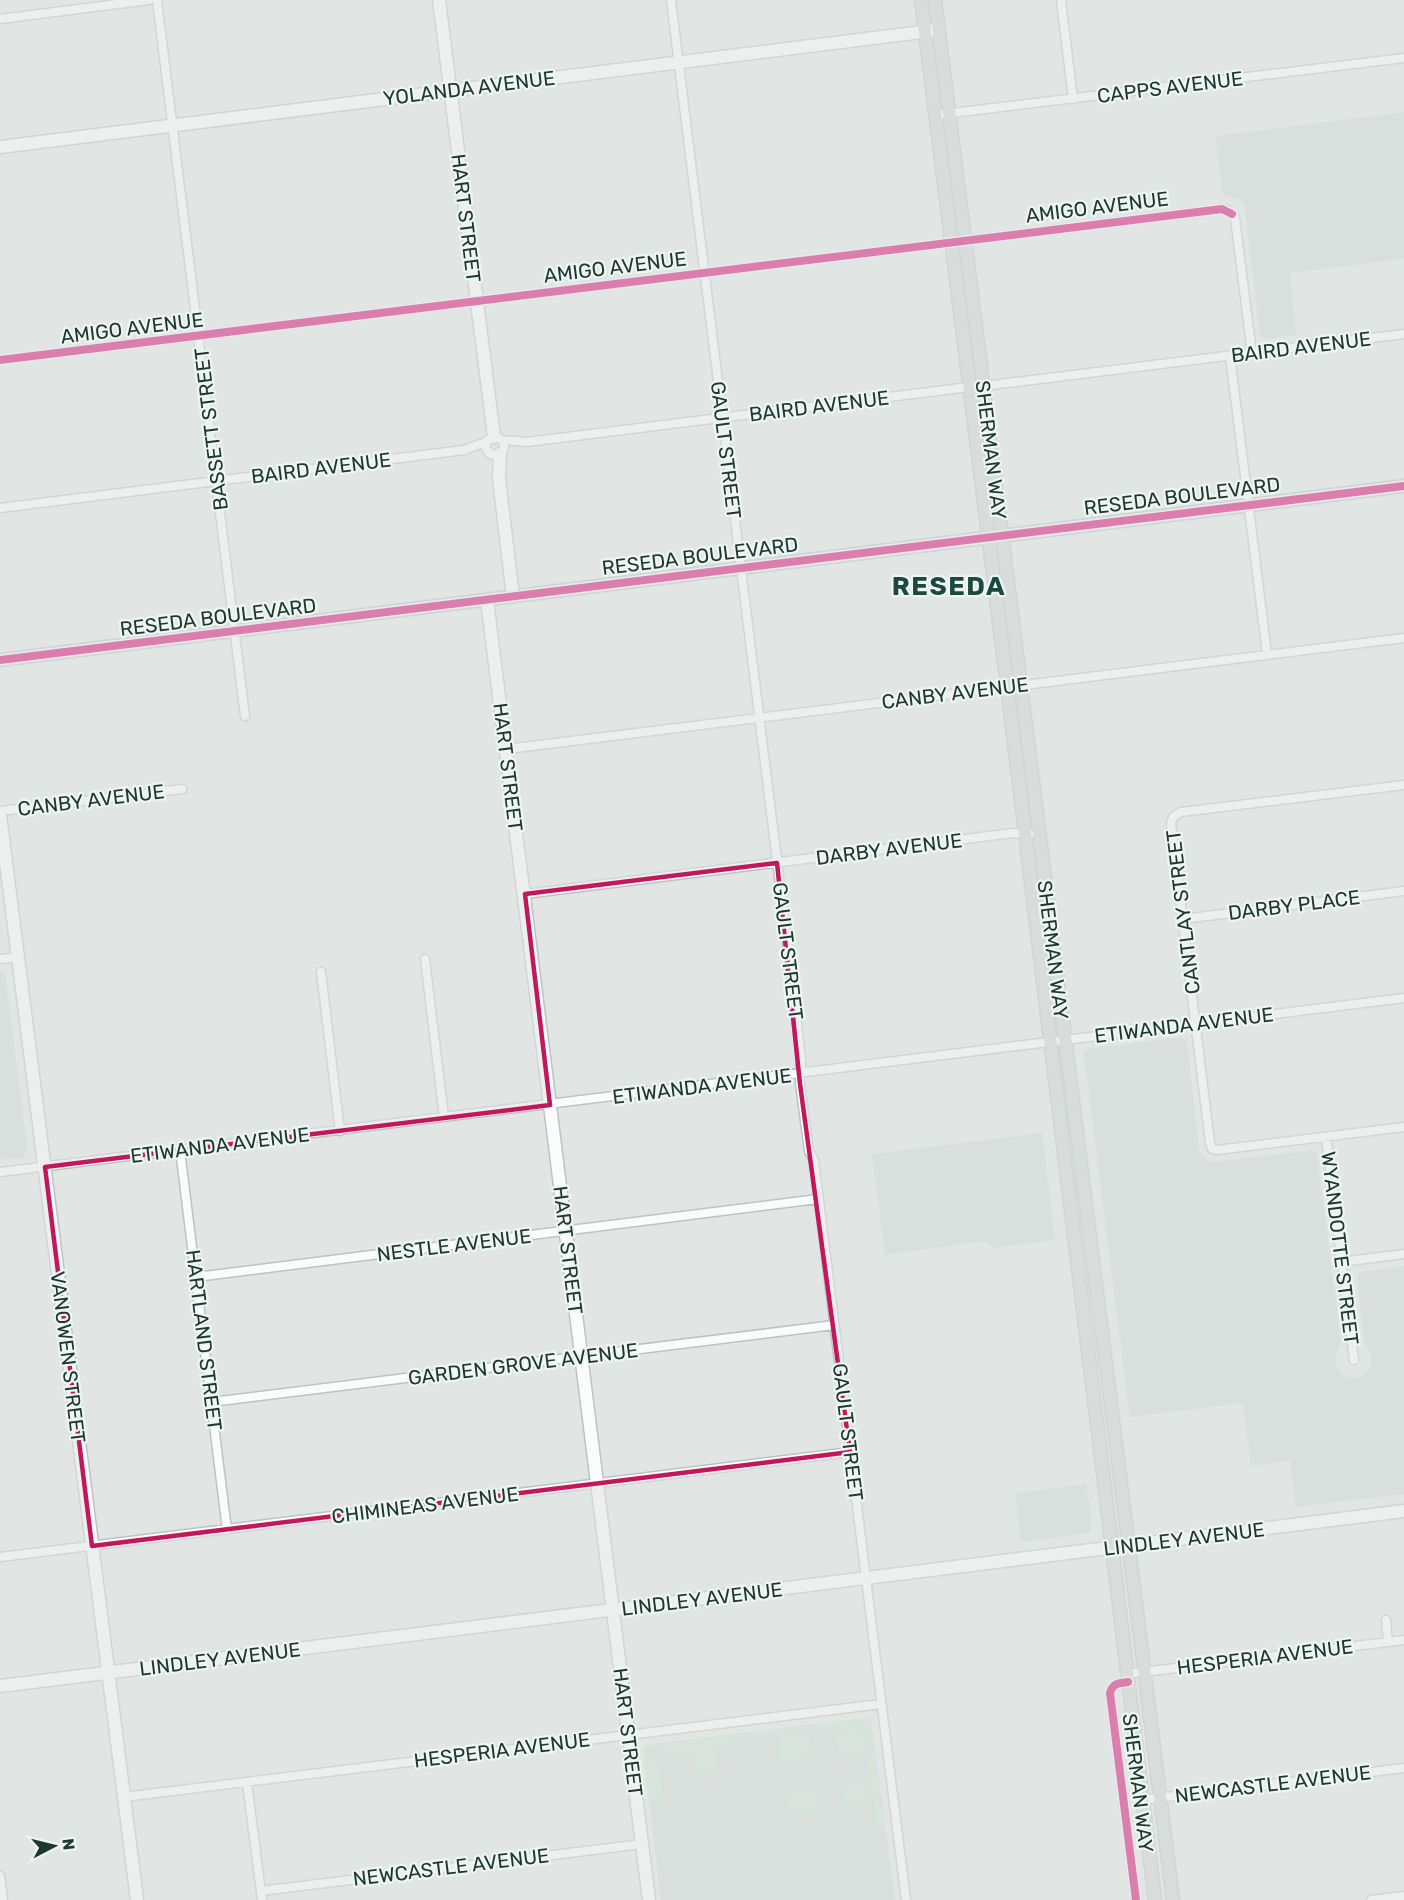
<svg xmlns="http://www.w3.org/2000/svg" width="1404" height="1900" viewBox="0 0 1404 1900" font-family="Rubik,sans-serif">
	<rect width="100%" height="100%" fill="#e1e6e4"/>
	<path fill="#ced7d4" d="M1404,112V259L1290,273L1296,335L1264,339L1260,336L1244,204L1237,198L1223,196L1215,136Z
		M0,971L5,974L27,1147L25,1155L22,1158L0,1160Z
		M1181,1037L1187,1042L1199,1151L1202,1156L1210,1161L1215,1162L1312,1150L1317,1154L1341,1343L1335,1355L1336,1365L1341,1374L1349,1378H1357L1369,1371L1372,1361L1370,1351L1364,1342L1357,1276L1360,1272L1404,1266V1494L1296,1507L1290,1461L1251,1466L1243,1403L1130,1417L1084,1055L1088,1049Z
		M1042,1133L1055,1240L994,1248L985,1241L885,1255L872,1154Z
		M1086,1484L1090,1508L1091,1529L1089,1533L1021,1542L1015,1493Z
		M866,1718L870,1719L871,1722L895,1900H661L643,1750L644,1746Z"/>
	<path fill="#cadfd1" d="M866,1718L870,1719L871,1722L886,1832L878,1833L864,1725L732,1741L724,1749L715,1750L716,1768L696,1770L694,1753L664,1756L651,1744Z
		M861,1727L863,1731L866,1756L852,1758L839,1750L834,1730Z
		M809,1734C812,1757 802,1762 781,1766L779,1740L781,1737Z
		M643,1750L658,1763L663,1801L649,1803Z
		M869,1779L872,1802L870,1804L844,1807L843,1793L849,1784Z
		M795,1784L816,1794L819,1811L790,1814L788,1812L785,1786Z"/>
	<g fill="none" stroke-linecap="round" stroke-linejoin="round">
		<defs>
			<path id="street" d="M157,0L245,716
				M671,0L797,1023L801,1059L800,1084L809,1151L814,1160L906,1900
				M1061,0L1073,99
				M0,19L149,0
				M936,115L1404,58
				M1230,356L1267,654
				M0,360L1222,209L1228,210L1235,218L1252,353
				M983,386L1404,334
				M486 446a9 9 0 1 1 18 0a9 9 0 1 1-18 0Z
				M502,440L527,442L969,387
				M0,508L464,450L486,442
				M507,749L1404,638
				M1404,785L1181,812L1173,817L1171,824L1210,1143L1212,1149L1217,1150L1404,1127
				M0,811L182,789
				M525,894L1013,833L1030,834
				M1183,919L1404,891
				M0,959L18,957
				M425,959L444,1117
				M321,972L340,1131
				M1326,1137L1354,1360
				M180,1150L227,1530
				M0,1172L1404,998
				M1341,1262L1404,1254
				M196,1277L818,1199
				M212,1402L834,1325
				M0,1557L850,1452
				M1386,1620L1388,1642
				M1127,1674L1404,1640
				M1128,1682C1119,1683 1113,1683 1110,1693L1136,1900
				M247,1783L262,1900
				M124,1797L881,1704
				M1142,1800L1404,1768
				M0,1876L3,1900
				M261,1891L642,1844
				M1371,1900L1404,1896"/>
			<path id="secondary" d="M439,0L494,437
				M0,147L938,30
				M500,454L499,479L513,596
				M487,600L649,1900
				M0,815L137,1900
				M0,1686L1404,1511"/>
			<path id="primary" d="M921,0L1006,677L1155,1900
				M935,0L1173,1900
				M0,660L1404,486"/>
		</defs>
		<use href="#street" stroke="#bec3c1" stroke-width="11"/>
		<use href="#secondary" stroke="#bcc4c1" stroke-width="15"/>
		<use href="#primary" stroke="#bbc3c1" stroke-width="15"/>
		<use href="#street" stroke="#fafbfb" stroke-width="8"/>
		<use href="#secondary" stroke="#fafbfb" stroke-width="12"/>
		<use href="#primary" stroke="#ccd3d1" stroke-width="12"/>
		<defs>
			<path id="cycleway" d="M0,360L1222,209L1232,214
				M0,660L1404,486
				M1128,1682C1119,1683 1113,1683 1110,1693L1136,1900"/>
		</defs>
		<use href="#cycleway" stroke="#eef6f2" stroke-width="11"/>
		<use href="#cycleway" stroke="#d6006c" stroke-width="8"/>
	</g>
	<path d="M0 0H1404V1900H0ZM777,863L800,1084L850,1452L92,1546L45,1167L550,1105L525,894Z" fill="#e1e6e4" fill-opacity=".55" fill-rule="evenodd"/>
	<path fill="none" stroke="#c2185b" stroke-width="4.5" stroke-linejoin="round" d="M777,863L800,1084L850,1452L92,1546L45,1167L550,1105L525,894Z"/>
	<g text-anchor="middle" stroke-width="4.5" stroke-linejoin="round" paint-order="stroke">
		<g font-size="20" fill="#203731" stroke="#eef6f2">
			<text transform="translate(1170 87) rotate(-7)" y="7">CAPPS AVENUE</text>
			<text transform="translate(469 88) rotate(-7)" y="7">YOLANDA AVENUE</text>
			<text transform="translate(1097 207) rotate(-7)" y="7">AMIGO AVENUE</text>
			<text transform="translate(466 218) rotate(83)" y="7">HART STREET</text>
			<text transform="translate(615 267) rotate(-7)" y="7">AMIGO AVENUE</text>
			<text transform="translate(132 328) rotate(-7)" y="7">AMIGO AVENUE</text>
			<text transform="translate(1301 347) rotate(-7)" y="7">BAIRD AVENUE</text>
			<text transform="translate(819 406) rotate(-7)" y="7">BAIRD AVENUE</text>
			<text transform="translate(211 429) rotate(-97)" y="7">BASSETT STREET</text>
			<text transform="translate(726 450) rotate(83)" y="7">GAULT STREET</text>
			<text transform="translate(991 450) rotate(83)" y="7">SHERMAN WAY</text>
			<text transform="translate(321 468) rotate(-7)" y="7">BAIRD AVENUE</text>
			<text transform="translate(1182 496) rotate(-7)" y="7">RESEDA BOULEVARD</text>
			<text transform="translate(700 556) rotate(-7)" y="7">RESEDA BOULEVARD</text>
			<text transform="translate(218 617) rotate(-7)" y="7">RESEDA BOULEVARD</text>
			<text transform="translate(955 693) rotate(-7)" y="7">CANBY AVENUE</text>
			<text transform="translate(508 767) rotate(83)" y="7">HART STREET</text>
			<text transform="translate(91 800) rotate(-7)" y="7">CANBY AVENUE</text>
			<text transform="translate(889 849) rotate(-7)" y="7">DARBY AVENUE</text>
			<text transform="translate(1294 905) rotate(-7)" y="7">DARBY PLACE</text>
			<text transform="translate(1183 912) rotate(-97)" y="7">CANTLAY STREET</text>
			<text transform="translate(1053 950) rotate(83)" y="7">SHERMAN WAY</text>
			<text transform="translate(788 951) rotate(83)" y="7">GAULT STREET</text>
			<text transform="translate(1184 1025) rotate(-7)" y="7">ETIWANDA AVENUE</text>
			<text transform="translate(702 1086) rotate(-7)" y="7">ETIWANDA AVENUE</text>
			<text transform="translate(220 1145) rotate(-7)" y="7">ETIWANDA AVENUE</text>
			<text transform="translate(454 1245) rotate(-7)" y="7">NESTLE AVENUE</text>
			<text transform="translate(1340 1248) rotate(83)" y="7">WYANDOTTE STREET</text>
			<text transform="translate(568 1250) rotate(83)" y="7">HART STREET</text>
			<text transform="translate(204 1340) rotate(83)" y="7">HARTLAND STREET</text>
			<text transform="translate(68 1357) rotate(83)" y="7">VANOWEN STREET</text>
			<text transform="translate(523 1364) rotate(-7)" y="7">GARDEN GROVE AVENUE</text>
			<text transform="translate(848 1432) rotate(83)" y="7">GAULT STREET</text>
			<text transform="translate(425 1505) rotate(-7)" y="7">CHIMINEAS AVENUE</text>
			<text transform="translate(1184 1539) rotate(-7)" y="7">LINDLEY AVENUE</text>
			<text transform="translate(702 1599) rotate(-7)" y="7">LINDLEY AVENUE</text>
			<text transform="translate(1265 1657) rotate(-7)" y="7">HESPERIA AVENUE</text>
			<text transform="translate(220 1659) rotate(-7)" y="7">LINDLEY AVENUE</text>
			<text transform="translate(628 1732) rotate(83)" y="7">HART STREET</text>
			<text transform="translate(502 1750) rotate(-7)" y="7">HESPERIA AVENUE</text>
			<text transform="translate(1138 1783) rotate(83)" y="7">SHERMAN WAY</text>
			<text transform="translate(1273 1784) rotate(-7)" y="7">NEWCASTLE AVENUE</text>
			<text transform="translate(451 1867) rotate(-7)" y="7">NEWCASTLE AVENUE</text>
		</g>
		<g font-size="26" font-weight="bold" letter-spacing="1.5" fill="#1d483e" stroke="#eef6f2">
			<text x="949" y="595">RESEDA</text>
		</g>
	</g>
	<g transform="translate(54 1846) rotate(83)" stroke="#eef6f2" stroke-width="4.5" paint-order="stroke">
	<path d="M0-4.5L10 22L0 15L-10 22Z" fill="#203731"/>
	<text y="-9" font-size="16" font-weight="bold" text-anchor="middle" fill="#203731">N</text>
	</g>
</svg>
